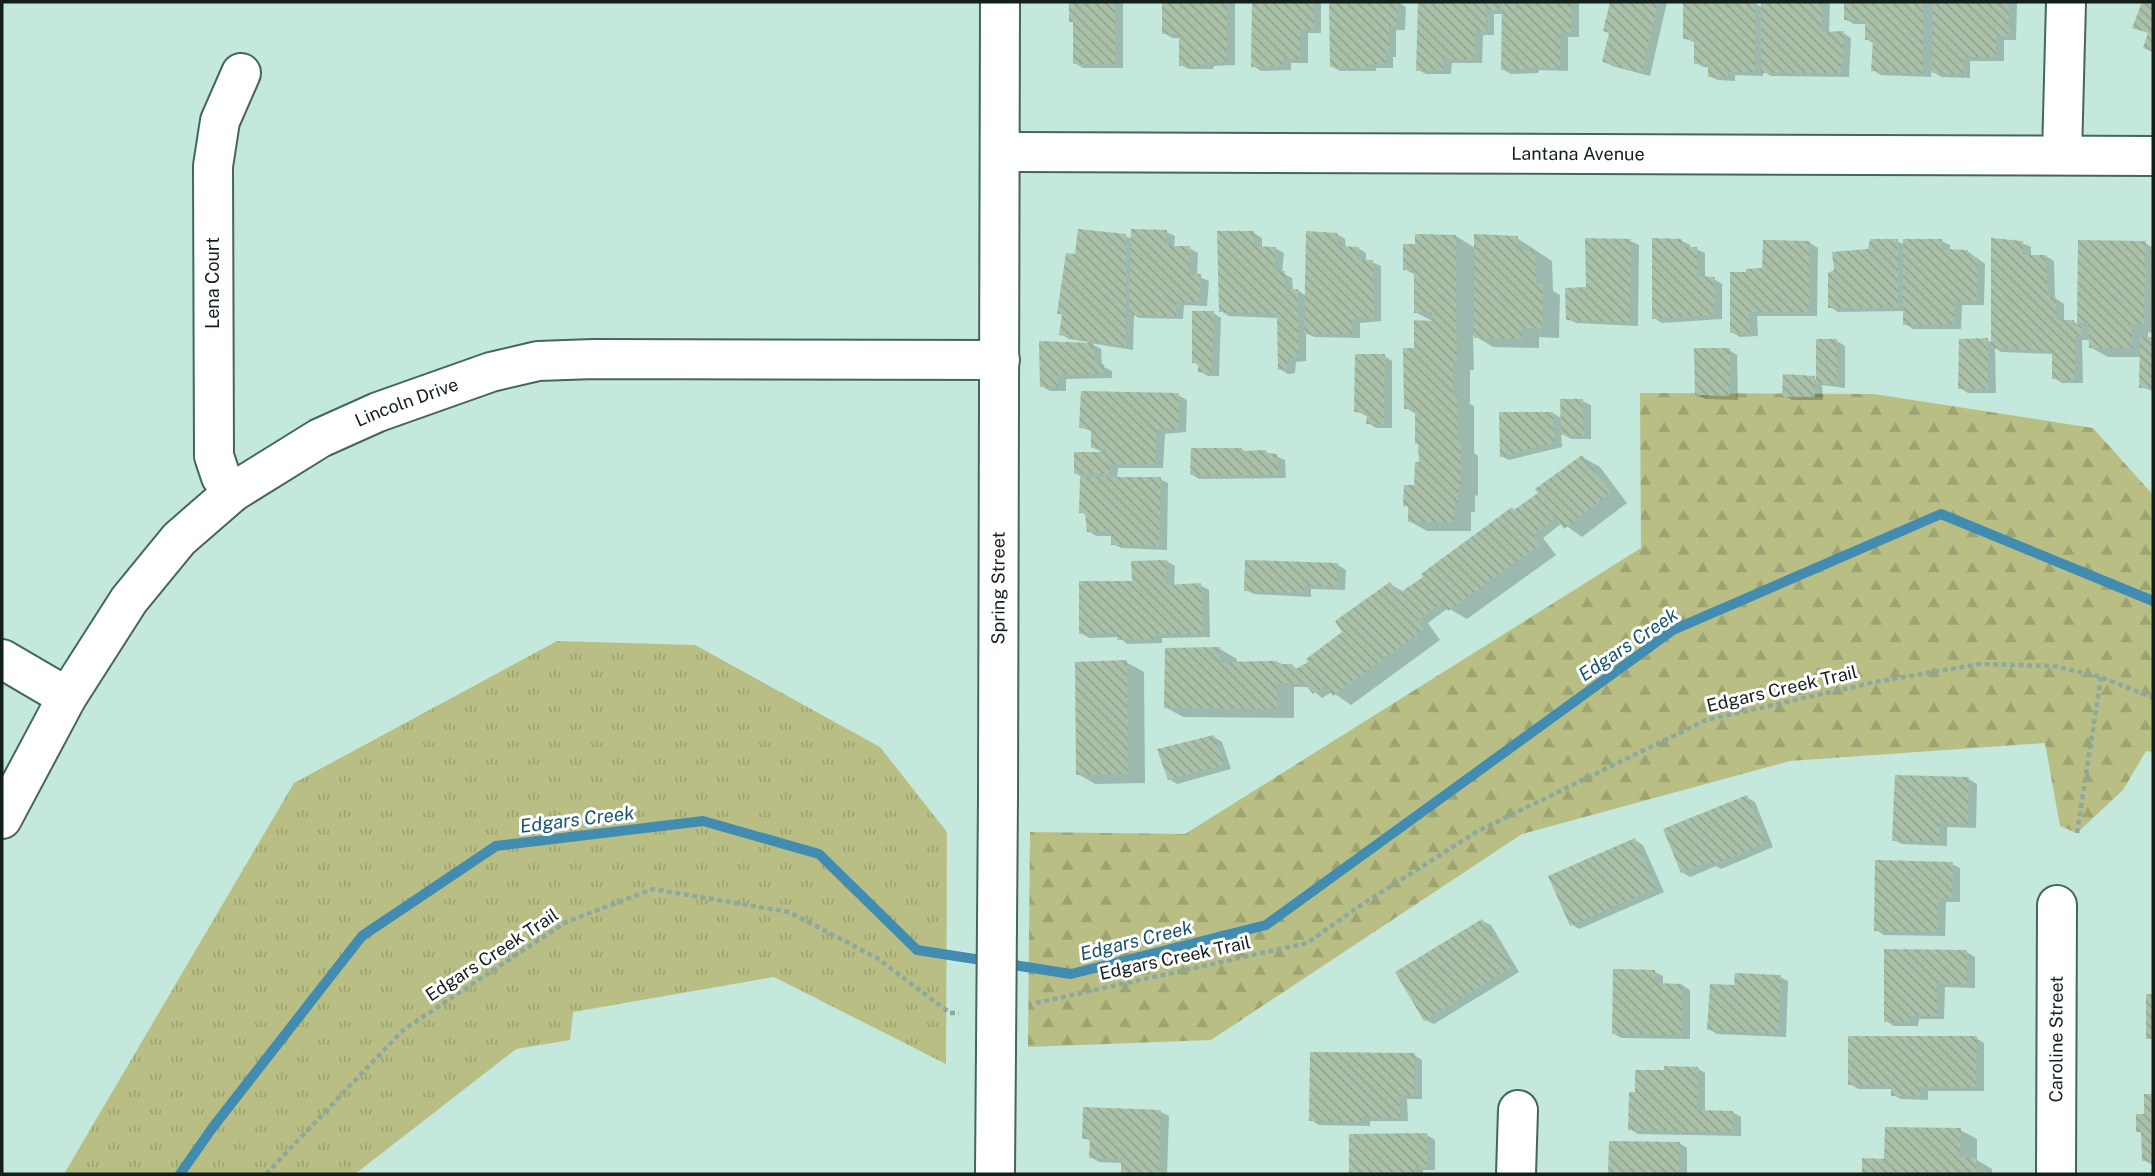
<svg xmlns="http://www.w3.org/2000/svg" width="2155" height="1176" viewBox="0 0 2155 1176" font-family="'Public Sans',sans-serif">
	<defs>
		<pattern id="forest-firs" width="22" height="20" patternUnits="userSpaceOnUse" patternTransform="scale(1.75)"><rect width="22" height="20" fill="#b9bf84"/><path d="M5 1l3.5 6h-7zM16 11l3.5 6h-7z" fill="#9ea471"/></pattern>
		<pattern id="park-tufts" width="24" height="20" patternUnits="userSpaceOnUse" patternTransform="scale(1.75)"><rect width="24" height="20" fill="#b9bf84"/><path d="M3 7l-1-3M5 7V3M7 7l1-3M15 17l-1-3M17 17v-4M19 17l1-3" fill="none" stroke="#9ea471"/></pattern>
		<pattern id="building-back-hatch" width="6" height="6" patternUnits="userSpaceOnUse" patternTransform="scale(1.75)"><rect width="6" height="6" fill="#aac0a8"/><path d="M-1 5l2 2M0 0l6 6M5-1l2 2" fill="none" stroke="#91a590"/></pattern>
	</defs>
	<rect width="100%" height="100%" fill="#c4e8dc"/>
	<path fill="url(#forest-firs)" d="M1640,393L1874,394L2093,428L2153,495V752L2146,751L2123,790L2077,833L2060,826L2045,743L1790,761L1522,834L1211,1040L1028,1047L1030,832L1185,834L1641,548Z"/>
	<path fill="url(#park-tufts)" d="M557,641L695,645L880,747L947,832L946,1064L774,977L573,1012L570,1040L516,1049L355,1174H64L294,783Z"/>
	<path fill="#0003" d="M1071,2H1129H1123V68H1083L1075,63V23L1071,21Z
		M1163,2H1235V65L1214,66L1213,69H1189L1181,65V38H1172L1164,33Z
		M1254,2H1321V33H1308V63H1291V70L1261,71L1253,66Z
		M1331,2H1398L1406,7L1405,30H1396V57H1393V68H1376V71H1340L1331,66Z
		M1419,2H1579V37H1568V71L1539,70L1538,73L1511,74L1502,69L1503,14H1494V35H1483L1482,63H1452L1451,74H1426L1418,70Z
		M1612,2H1667L1650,76L1612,66L1604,61L1611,33L1605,30Z
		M1698,2L1755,3L1763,8V2H1830L1829,33H1843L1851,38L1849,77L1771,76L1763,71V76L1735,75V81L1718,80L1709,76L1710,68L1704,67L1696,63V43L1685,38Z
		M1845,2H2017L2016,40H2004V61H1970V78L1942,77L1931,71V77L1881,75L1873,70L1874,44L1867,39V24H1854L1845,19Z
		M1166,232L1175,236L1174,248H1189L1198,253L1197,276L1209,281L1207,306L1184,305L1183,319L1139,318L1134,315L1133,350L1090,343L1101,349L1102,366L1112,371V378L1066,379V391H1050L1041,386L1088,345V342L1069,339L1061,334L1063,316L1059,313L1077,256L1126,236L1132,239Z
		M1254,233L1262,238V248H1275L1284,253L1282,273L1292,278L1293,290H1298L1306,296L1337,234L1345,239L1346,248H1358L1366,253V262H1372L1381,266V321L1360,323V338L1314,337L1306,333V361L1296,362L1295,373L1288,374L1280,369L1278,318L1229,316L1221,311Z
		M1456,236L1475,248L1517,238L1552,261L1553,291L1560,295L1559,338L1539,337V348L1493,347L1473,335L1474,370H1470V404L1474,406V453L1478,456V496L1475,495V512H1471V531H1427L1409,521V508L1405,505L1416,487L1420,464L1416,414L1406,408L1416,350L1434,322L1415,312L1416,275L1404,269L1417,245Z
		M1630,241L1639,245L1638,326L1576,323L1568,319L1587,289Z
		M1682,241L1690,245V249H1696L1705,253V279H1714L1722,284V319L1662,323L1654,318Z
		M1897,241L1905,245L1941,241L1950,245V251H1967L1985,264L1984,305H1962L1961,329H1913L1905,324V311L1838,312L1830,307L1869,250Z
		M2080,242L2145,243L2153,248V333L2148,332V339H2153V391L2141,387V357H2108L2090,347V340H2082L2083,383H2062L2054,378V354L2001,352L1995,348L1996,393H1968L1960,388L1987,340L1993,343L2022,243L2031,247V257L2046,256L2054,261L2055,298L2064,304V321H2073L2078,324Z
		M1810,243L1818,248L1817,316H1757L1758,336L1740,337L1731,332L1763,270Z
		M1213,313L1221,318L1219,376H1208L1200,371V366L1193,362Z
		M1837,341L1845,346V388L1822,385L1823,400H1792L1784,396L1814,378L1818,380Z
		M1729,350L1737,355L1738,400L1705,399L1697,394Z
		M1384,356L1392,361V428H1376L1368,423L1369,417L1356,411Z
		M1178,395L1187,400L1186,432L1165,434L1163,468H1118L1117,479H1160L1168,483L1167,550L1121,548L1113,544V536H1096L1088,531L1087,516L1081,512L1082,477L1075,473L1105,454L1093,447V432L1081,427Z
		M1582,401L1591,405V439H1571L1561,433L1562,447L1509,460L1501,456L1553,413L1562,419Z
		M1242,450L1247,453L1266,452L1285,460L1286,478L1199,479L1191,474Z
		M1582,457L1600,467L1627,503L1582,537L1562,523L1543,538L1556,555L1467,619L1448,608L1428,623L1440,640L1351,705L1332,692L1322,698L1309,687H1294V718L1183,717L1165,707L1220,649L1237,659V663L1276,662L1299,669L1345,632L1390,584L1404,592L1512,509L1516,511Z
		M1167,561L1175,566L1174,586L1200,585L1209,590L1210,637L1162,638V643L1127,644L1119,637L1089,638L1081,633L1134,583Z
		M1338,565L1346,570L1345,590L1311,589V597L1254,594L1246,590Z
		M1126,662L1144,672L1145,783L1095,784L1078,774Z
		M1214,737L1222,742L1231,769L1177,784L1169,779Z
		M1969,779L1977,784L1976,828L1947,827V846L1902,844L1894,840Z
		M1746,797L1755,802L1773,847L1721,869L1716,866L1690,877L1682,872Z
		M1635,840L1643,845L1664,892L1579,929L1571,924Z
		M1952,864L1960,868V902H1946L1945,936L1884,935L1876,930Z
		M1482,921L1491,925L1519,972L1434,1024L1425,1020Z
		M1967,952L1975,957V988L1945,987L1944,1019H1919L1918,1026H1894L1886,1021Z
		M1655,972L1663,976V985H1682L1690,990V1039L1621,1038L1613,1033Z
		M1780,977L1788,981L1786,1037L1717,1034L1709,1029L1736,987Z
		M1976,1038L1984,1043V1091H1928V1100L1901,1099L1893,1095V1089H1858L1850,1084Z
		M1414,1055L1422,1060V1099H1407L1408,1121H1370V1126L1319,1125L1311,1120Z
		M1697,1068L1705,1073V1112H1732L1741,1117V1136L1638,1134L1630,1129Z
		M2146,1096H2153V1165L2143,1160V1134L2138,1131L2146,1116Z
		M1161,1112L1169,1116L1167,1174H1123L1122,1163L1099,1162L1091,1157L1092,1142L1084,1138Z
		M1960,1130L1977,1139V1160L1992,1169V1174H1864V1160L1886,1161Z
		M1427,1135L1435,1140V1170H1423V1174H1351V1136Z
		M1611,1143H1679L1687,1148V1174H1610Z"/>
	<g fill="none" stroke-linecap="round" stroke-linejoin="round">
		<path stroke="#428cb2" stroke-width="10" d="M180,1174L213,1127L362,936L496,846L703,821L819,854L917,950L1071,974L1266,925L1673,630L1941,514L2153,601"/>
	</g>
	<path fill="url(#building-back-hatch)" d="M1069,2H1115V64H1073V22H1069Z
		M1162,2H1227V62H1206L1204,66H1179V34H1162Z
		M1252,2H1313L1314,29H1300V59H1283V66L1251,67Z
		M1329,2H1398L1397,26H1389V53H1386V64H1369L1368,68L1330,67Z
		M1418,2H1500V10H1486V32L1475,31L1474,60L1444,59L1443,70L1416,71Z
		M1502,2H1571V33H1560V68L1531,67L1530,69L1501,70Z
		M1610,2H1658L1642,73L1602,62L1609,33L1603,31Z
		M1683,2H1755V72H1727L1728,77H1708V64H1694V40L1683,39Z
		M1761,2H1822V32L1844,31L1841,73H1761Z
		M1844,2H1923V74L1871,71L1873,40H1865V21L1844,20Z
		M1933,2H2009V36H1996V57H1963V74L1932,73Z
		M2142,2H2153V52L2143,48L2148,33L2132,28Z
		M1078,229L1126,234V347L1059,335L1062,314H1057L1066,253L1075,254Z
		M1131,229L1167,230L1166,246H1190L1189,274H1201L1199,302H1176V316L1129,315Z
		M1217,231H1254V246L1276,247L1274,271H1285V289H1298V357L1288,358L1287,369L1278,370L1277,314L1219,312Z
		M1306,231L1337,233L1338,246L1359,247L1358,260H1373L1374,318L1352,319V334H1304Z
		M1415,234L1456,235L1457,361H1453V395H1457L1458,444H1461V487H1458V503H1455L1454,522H1408V506H1403L1404,485H1414L1415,462H1419L1418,444H1415V409H1404L1403,348H1414V320L1432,321V312L1414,313V270H1403V244H1415Z
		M1474,234L1518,236L1519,249H1535L1536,283L1543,284L1542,329L1522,328V339L1474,338Z
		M1585,238L1631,239L1630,323L1566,320L1565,288L1586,287Z
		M1652,238L1682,239V247H1697V276L1715,277L1714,315L1652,319Z
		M1991,238L2023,241V255H2046L2048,297H2056L2057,320H2074V325H2082L2081,336L2075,337V380L2052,379V351L1991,348Z
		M1870,239H1898V307L1828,308V273L1834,270L1832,252L1868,249Z
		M1903,239H1942V249L1968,250V257H1977V301H1954V325H1903Z
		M1763,240L1810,241L1809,312H1749L1750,333H1730V272H1746V269L1762,268Z
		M2078,240L2146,241L2144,324H2131L2133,348H2089L2088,323H2077Z
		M1192,311H1214L1212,373L1198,372V363H1192Z
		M2140,337H2153V387L2139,388Z
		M1988,338V389H1958L1959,339Z
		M1816,339H1837V385L1816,383Z
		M1039,341L1094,343L1095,363L1104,364V374L1058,375V387H1040Z
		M1694,348H1730V396L1695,395Z
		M1355,354H1385L1384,424H1366L1367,413L1354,412Z
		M1783,374L1815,376V397H1782Z
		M1081,391L1179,393L1178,428L1157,430L1155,464H1110L1109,474H1074V452H1106L1107,449L1091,448V429L1079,428Z
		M1560,399H1583L1584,436L1561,435Z
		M1499,412H1553L1554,443L1500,457Z
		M1191,448H1242L1243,451L1266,450V453L1277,454L1278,475H1190Z
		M1582,455L1611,492L1564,529L1556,518L1533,535L1540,545L1448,611L1442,603L1417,620L1424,629L1333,696L1325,686L1313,694L1304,683H1277V709L1164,708L1165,648L1220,647V662L1277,661V664H1292L1296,669L1308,662L1306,659L1342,632L1335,621L1390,582L1398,594L1423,577L1421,574L1512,507L1514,510L1538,493L1535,489Z
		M1080,477H1161L1159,546L1111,545V532H1087L1085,513H1079Z
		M1167,560L1166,585L1201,583L1203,634H1155V639L1117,640V633L1079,634V581H1132L1131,561Z
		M1245,560L1338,563L1337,587L1304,585L1303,593L1244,591Z
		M1127,660L1128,774L1076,775L1075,662Z
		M1214,735L1224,765L1168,780L1157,749Z
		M1895,775L1969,777L1968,824L1940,823L1939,842L1892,841Z
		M1747,795L1766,843L1711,865L1709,861L1681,873L1663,829Z
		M1635,838L1657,888L1570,926L1548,876Z
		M1875,860L1953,862L1952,898H1938L1937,932L1874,931Z
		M1482,919L1512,967L1424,1021L1395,972Z
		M1884,949L1967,950V984L1937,983V1016L1911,1015L1910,1022H1884Z
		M1613,969L1655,970V983L1682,984V1035L1612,1034Z
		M1735,973L1781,975L1778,1034L1707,1030L1710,984L1734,985Z
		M2146,994H2153V1039H2146Z
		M1848,1036H1977L1976,1087H1920V1096H1891V1086L1848,1085Z
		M1310,1052L1415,1053L1414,1095L1400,1096V1118L1362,1117V1122L1309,1121Z
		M1664,1066L1698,1067L1697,1110L1733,1111V1132L1628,1130L1629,1092H1635V1070H1664Z
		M2144,1094H2153V1161H2142L2141,1132H2136V1114H2144Z
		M1083,1107L1161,1110L1159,1174H1121V1159L1089,1158L1090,1139H1082Z
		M1885,1127L1961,1128L1960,1157L1976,1158V1174H1862V1158L1884,1159Z
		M1427,1133V1167H1415V1174H1349V1134Z
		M1609,1141L1680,1142L1679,1174H1608Z"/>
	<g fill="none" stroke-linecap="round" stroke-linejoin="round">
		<defs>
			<g id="minor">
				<path id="s1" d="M1000,152L2153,156"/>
				<path d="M2062,155L2066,2"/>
				<path d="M233,492L221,477L214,456L213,166L220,121L241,73"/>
				<path d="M2,659L67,697"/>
				<path id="s2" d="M2,819L67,697L129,600L179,539L233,492L320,438L378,412L491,372L538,361L594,359L1000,360"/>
				<path d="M1516,1174L1518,1110"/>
				<path id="s3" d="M2056,1174L2057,905"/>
			</g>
			<g id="tertiary">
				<path id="s4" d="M995,1174L998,797L1000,2"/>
			</g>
		</defs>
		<use href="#minor" stroke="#45665c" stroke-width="42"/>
		<use href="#tertiary" stroke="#45665c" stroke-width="42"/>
		<path stroke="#8ca9a0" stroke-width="4.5" stroke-dasharray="5 3.5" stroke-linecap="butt" d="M2077,833L2101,677
			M1036,1003L1307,943L1358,907L1478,831L1706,720L1875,682L1980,664L2054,666L2101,677L2153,698
			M266,1174L403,1030L566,922L653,889L789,912L877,958L950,1013H959"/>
		<use href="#minor" stroke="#fff" stroke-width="38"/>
		<use href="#tertiary" stroke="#fff" stroke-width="38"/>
	</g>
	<g text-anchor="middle" stroke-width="6" stroke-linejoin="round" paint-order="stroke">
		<g font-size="18" fill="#121f1b" stroke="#fff">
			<text dy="6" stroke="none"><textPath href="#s1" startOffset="578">Lantana Avenue</textPath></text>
			<text transform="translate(213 283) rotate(-90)" y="6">Lena Court</text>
			<text dy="6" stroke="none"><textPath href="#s2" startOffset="600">Lincoln Drive</textPath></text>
			<text dy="6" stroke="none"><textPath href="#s4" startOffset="586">Spring Street</textPath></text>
			<text transform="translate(1782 689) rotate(-13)" y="6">Edgars Creek Trail</text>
			<text transform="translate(492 955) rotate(-33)" y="6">Edgars Creek Trail</text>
			<text transform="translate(1175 958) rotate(-12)" y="6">Edgars Creek Trail</text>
			<text dy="6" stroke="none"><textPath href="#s3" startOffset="135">Caroline Street</textPath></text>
		</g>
		<g font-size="19" font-style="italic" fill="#19536e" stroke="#fff">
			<text transform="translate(1628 644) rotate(-34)" y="7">Edgars Creek</text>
			<text transform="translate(577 819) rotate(-7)" y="7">Edgars Creek</text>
			<text transform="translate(1136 940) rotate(-14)" y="7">Edgars Creek</text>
		</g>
	</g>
	<rect width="2155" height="1176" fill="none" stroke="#121f1b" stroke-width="7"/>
</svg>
